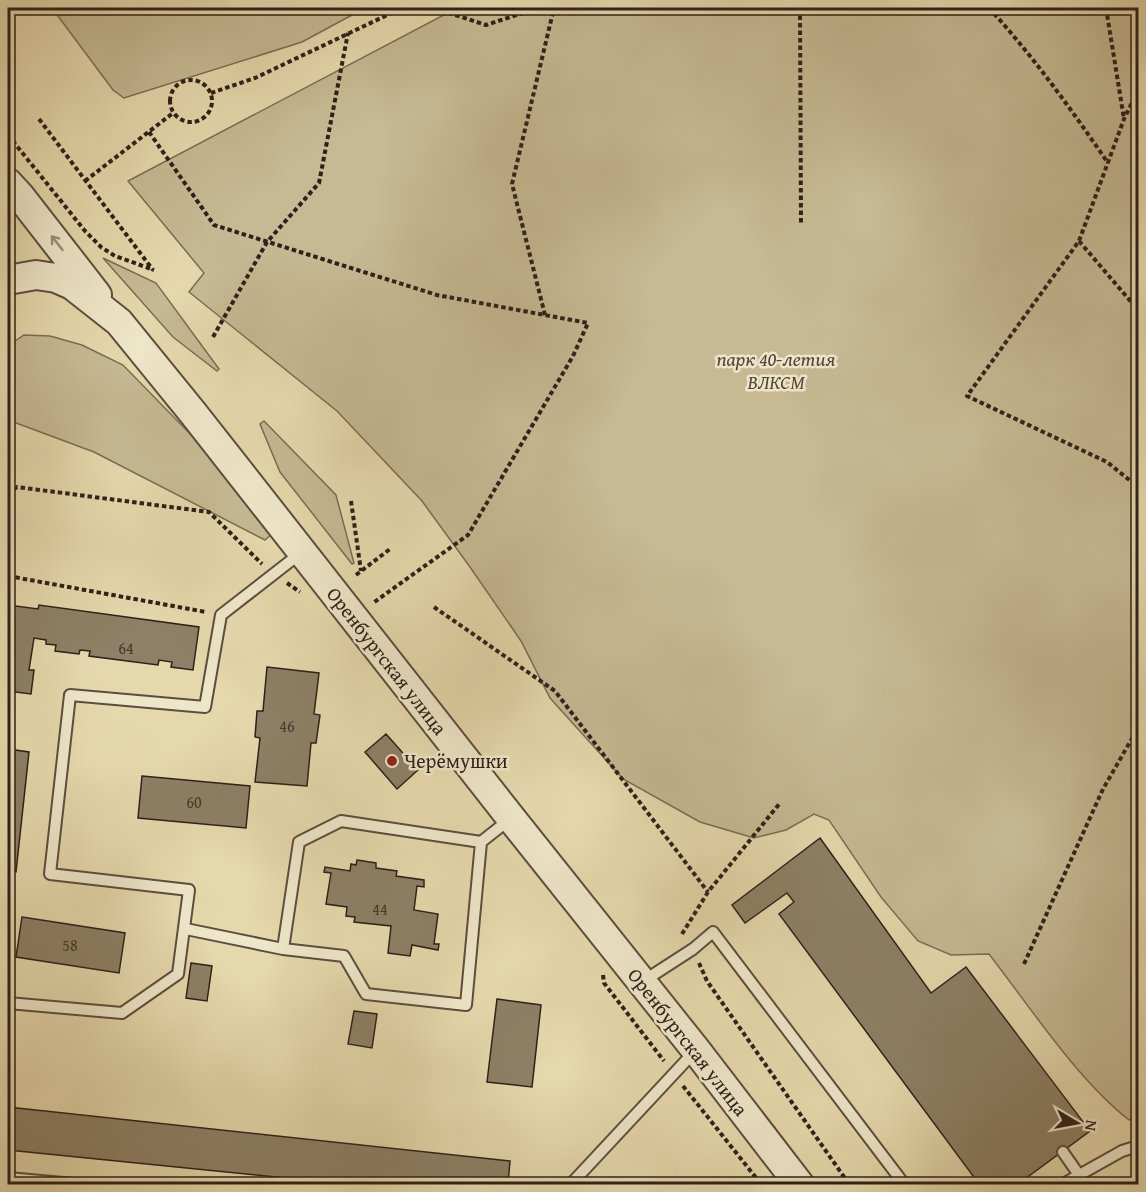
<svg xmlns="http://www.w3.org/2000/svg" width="1146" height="1192" viewBox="0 0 1146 1192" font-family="'Gentium Book Plus',serif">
	<rect width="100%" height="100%" fill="#e5d8ac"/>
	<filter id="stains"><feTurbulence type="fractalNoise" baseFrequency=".00333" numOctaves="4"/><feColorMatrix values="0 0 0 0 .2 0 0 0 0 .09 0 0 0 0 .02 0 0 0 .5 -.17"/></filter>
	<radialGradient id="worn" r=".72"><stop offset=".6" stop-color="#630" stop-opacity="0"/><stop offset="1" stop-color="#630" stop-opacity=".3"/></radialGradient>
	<path fill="#c6b993" stroke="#7a6c56" stroke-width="1.5" d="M52,8H365L302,42L124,98L113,90Z
		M457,8H1138V1118L1129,1120C1077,1079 1030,1007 989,954L951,955L918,941L881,897L829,820L814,814L786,830L754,838L700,822L623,779L550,698L521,641L470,567L422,501L337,411L189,292L204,273L128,181Z
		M103,258L156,283L219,369L217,371L173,337Z
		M24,335L50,336L82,345L123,365L275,521V531L265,540L94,452L8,420V346Z
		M264,421L336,495L354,563L352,564L280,472L260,424Z"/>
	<path fill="#8d8066" stroke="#2e201a" stroke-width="1.5" d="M8,605L38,609L39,605L199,627L193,670L171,667L172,662L159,660L158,665L89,656L90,651L80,650L79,654L55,651L56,645L46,644V640L34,638L29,670H34L31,694L8,691Z
		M267,667L319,673L314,714L320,715L316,743H311L307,786L255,782L260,738L255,737L257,711H263Z
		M386,734L418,770L397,789L365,752Z
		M8,749L29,752L16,872L8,871Z
		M142,776L250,786L246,828L138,818Z
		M820,838L931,993L966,967L1090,1131L1018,1184H979L779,914L794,902L787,893L745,923L732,905Z
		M357,860L376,863V868L397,871L396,876L424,880V887L417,886L414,910L438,914L434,944H439L438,950L412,945L410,956L388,953L391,926L354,922L355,917L346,916L347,907L326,904L331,873L324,872L325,867L350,871L351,864L356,865Z
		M22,917L125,933L119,973L16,957Z
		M191,963L212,966L207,1001L186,998Z
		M497,999L541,1005L532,1087L487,1082Z
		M354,1011L377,1014L372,1048L348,1044Z
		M8,1107L510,1161L508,1184H345L8,1150Z"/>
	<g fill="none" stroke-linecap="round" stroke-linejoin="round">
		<defs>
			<path id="service" d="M186,929L283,949L344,956L366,994L466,1005L481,842
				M283,949L299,842L341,821L481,842L509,820
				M642,982L693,949L713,932L904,1184
				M8,1003L122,1013L178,974L189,890L50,874L70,695L205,707L221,615L302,552
				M1063,1152L1079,1175
				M8,1178L74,1184
				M571,1184L695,1051
				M1063,1184L1122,1151L1138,1146"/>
			<path id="tertiary" d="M8,183L20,196L97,295
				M8,280L36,275L56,278L72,285L119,322L193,413L511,818L696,1050L799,1184"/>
		</defs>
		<use href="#service" stroke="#5c4e3e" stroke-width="14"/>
		<use href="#tertiary" stroke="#5c4e3e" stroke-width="32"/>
		<path stroke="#2e201a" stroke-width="4" stroke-dasharray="4.5 3" stroke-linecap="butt" d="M434,8L486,25L538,8
			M800,8L801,225
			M989,8C1033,56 1071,109 1108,163
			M1106,8L1124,119
			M170 101a21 21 0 1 1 42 0a21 21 0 1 1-42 0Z
			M1138,90L1124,119L1079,241L967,396L1107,462L1138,487
			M211,93L255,78L402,8
			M39,119L153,270
			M149,132L214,225L437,295L588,323L573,356L468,535L373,603
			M8,135L85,231L101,247L115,256L154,270
			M85,181L173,113
			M1079,241L1138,310
			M545,315L512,184L554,8
			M213,337L267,242L319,183L348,33
			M8,494L17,487L209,512L262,564
			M351,501L361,571
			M356,575L390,549
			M8,576L206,612
			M287,583L300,592
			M434,607L555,691L708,892
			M682,934L708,892L780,803
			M699,963L707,981L849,1184
			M1024,964L1103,789L1138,728
			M603,975L604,983L664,1061
			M683,1086L761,1184"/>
		<use href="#service" stroke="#eee6c9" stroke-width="10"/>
		<use href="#tertiary" stroke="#eee6c9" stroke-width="28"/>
	</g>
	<defs><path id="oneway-shaft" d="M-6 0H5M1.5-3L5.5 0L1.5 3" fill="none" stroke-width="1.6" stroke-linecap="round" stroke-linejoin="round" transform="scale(1.5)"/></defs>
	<use stroke="#988d7a" href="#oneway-shaft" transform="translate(57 243) rotate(-128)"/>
	<circle fill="#8f2418" stroke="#eee6c9" stroke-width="2" cx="392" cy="761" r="6"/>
	<g text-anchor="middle" stroke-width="5" stroke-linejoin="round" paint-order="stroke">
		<g font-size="16" fill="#46382d">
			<text x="126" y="654">64</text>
			<text x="287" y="732">46</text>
			<text x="194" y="808">60</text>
			<text x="380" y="915">44</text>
			<text x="70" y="951">58</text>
		</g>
		<g font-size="20" font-style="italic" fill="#544638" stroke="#eee6c9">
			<text x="776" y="366">парк 40-летия<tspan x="776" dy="23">ВЛКСМ</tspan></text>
		</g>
		<g font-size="20" fill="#2e201a" stroke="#eee6c9">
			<text transform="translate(387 661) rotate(52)" y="7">Оренбургская улица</text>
			<text transform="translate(688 1042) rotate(52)" y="7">Оренбургская улица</text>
		</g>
		<g font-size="20" fill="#2e201a" stroke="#eee6c9" text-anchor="start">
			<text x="404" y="768">Черёмушки</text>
		</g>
	</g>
	<rect width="1146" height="1192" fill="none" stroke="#e5d8ac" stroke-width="30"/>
	<rect x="9" y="9" width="1128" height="1174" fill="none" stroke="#2e201a" stroke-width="3"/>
	<rect x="15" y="15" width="1116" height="1162" fill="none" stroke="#2e201a" stroke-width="1.5"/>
	<g transform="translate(1077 1123) rotate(100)" stroke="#eee6c9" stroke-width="4.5" paint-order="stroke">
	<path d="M0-4.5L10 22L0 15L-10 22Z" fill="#2e201a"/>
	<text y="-9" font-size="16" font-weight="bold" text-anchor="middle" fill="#2e201a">N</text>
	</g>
	<rect width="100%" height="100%" filter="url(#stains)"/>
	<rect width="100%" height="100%" fill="url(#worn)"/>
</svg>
